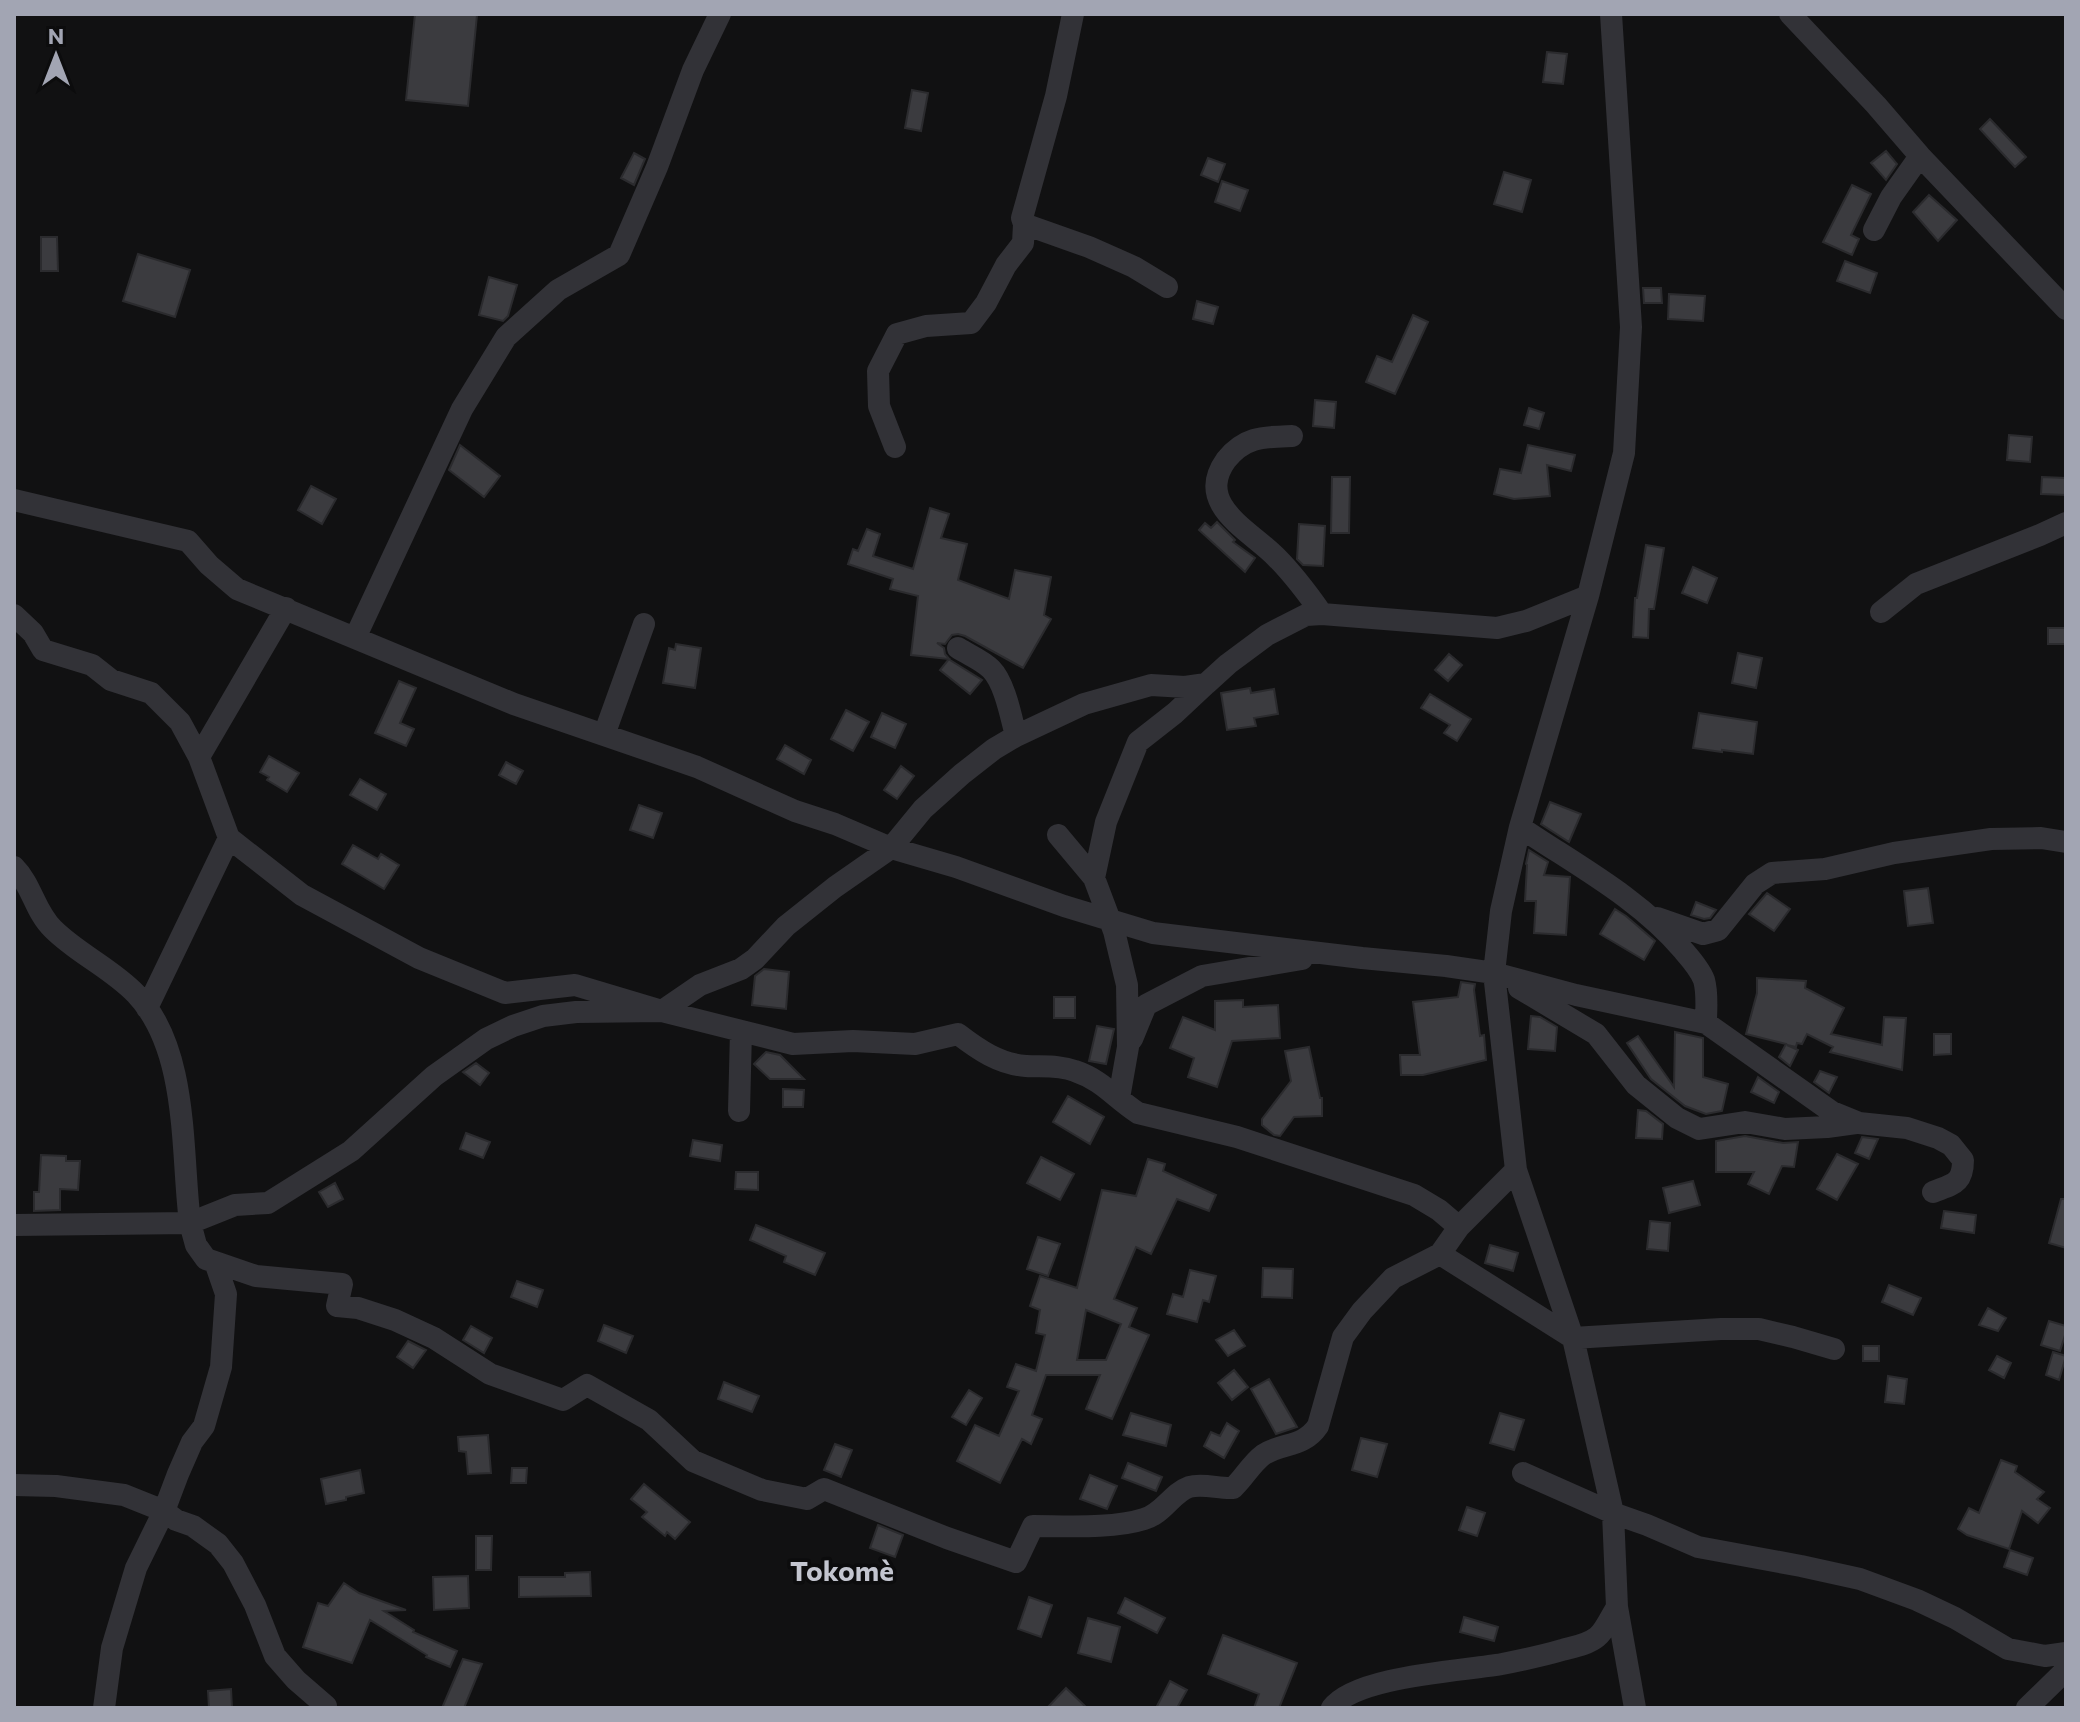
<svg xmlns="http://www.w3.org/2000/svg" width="2080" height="1722" viewBox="0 0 2080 1722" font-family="Commissioner,sans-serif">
	<rect width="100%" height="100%" fill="#111112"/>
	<path fill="#3b3b3f" stroke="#2b2b2e" stroke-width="2" fill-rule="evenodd" d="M415,14L477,15L468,106L406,100Z
		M1547,52L1567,54L1563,84L1543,82Z
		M912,90L928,93L921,131L905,128Z
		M1990,119L2026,157L2015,167L1980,129Z
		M1886,151L1897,164L1886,180L1871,163Z
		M634,153L645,159L634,185L621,178Z
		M1208,158L1225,164L1218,182L1201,175Z
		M1504,172L1531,180L1522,212L1494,204Z
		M1222,181L1248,190L1240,211L1215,202Z
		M1852,185L1871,194L1851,235L1859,239L1852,255L1823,242Z
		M1929,195L1957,220L1938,241L1913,212Z
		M41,237H57L58,271H41Z
		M138,254L190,270L175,317L123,301Z
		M1845,261L1877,273L1870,293L1837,281Z
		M489,277L517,285L508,316L503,321L479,315Z
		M1643,288H1661L1662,303H1644Z
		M1669,294L1705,296L1703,321L1668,319Z
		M1197,301L1218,307L1213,324L1193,319Z
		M1413,315L1428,322L1395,394L1366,382L1377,356L1392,362Z
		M1315,400L1336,402L1334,428L1313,426Z
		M1529,408L1544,413L1539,429L1524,425Z
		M2009,435L2032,437L2030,462L2007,460Z
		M460,445L500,476L484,497L449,470Z
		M1528,445L1575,455L1571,471L1547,465L1550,496L1514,499L1494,494L1500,469L1521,473Z
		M1332,477H1350L1349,533H1331Z
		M2042,477L2066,478V495L2041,494Z
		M311,486L336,499L322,524L298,510Z
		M930,508L949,514L941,538L967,544L958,580L1009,599L1015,570L1051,577L1044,615L1051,619L1023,668L965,636L958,634L952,635L945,644L937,643L944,648L945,654L950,660L982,680L970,694L940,670L949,659L911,655L918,596L890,589L893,579L848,564L853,549L858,551L867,529L880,534L873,556L913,569Z
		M1217,522L1235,540L1233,542L1255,558L1245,572L1199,530L1205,523L1211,528Z
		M1299,524L1325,526L1323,566L1303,565L1297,559Z
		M1646,545L1664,548L1654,609H1649L1648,638L1633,637L1635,598H1637Z
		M1693,567L1717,578L1707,603L1682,593Z
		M2048,628H2066V644H2048Z
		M676,644L701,648L695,688L663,683L669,648L675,650Z
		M1738,653L1762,658L1756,688L1732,683Z
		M1449,654L1462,665L1448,681L1435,670Z
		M399,681L416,688L400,723L414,729L406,746L375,733Z
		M1250,688L1251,693L1274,689L1278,714L1254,718L1256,726L1227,730L1221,693Z
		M1430,694L1471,719L1457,741L1444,733L1450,725L1421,708Z
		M846,710L869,722L853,751L831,739Z
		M882,713L906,724L895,748L871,737Z
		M1699,713L1757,722L1753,754L1722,750V752L1693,748Z
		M785,745L811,760L804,774L777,759Z
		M269,756L299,773L287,792L267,780L269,777L260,772Z
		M506,762L523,771L516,784L499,775Z
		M901,766L914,776L897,799L884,790Z
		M360,779L386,794L377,810L350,795Z
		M1550,802L1581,814L1569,842L1541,824Z
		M639,805L662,813L653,838L630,830Z
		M353,845L378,859L381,854L399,865L384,889L342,864Z
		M1529,850L1548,862L1544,875L1570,877L1566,935L1534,933L1536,901H1525L1527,865L1526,864Z
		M1928,888L1933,923L1908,926L1904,891Z
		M1767,893L1790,909L1774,931L1749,914Z
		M1696,902L1716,910L1710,918L1704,919L1691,915Z
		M1615,909L1626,916L1655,941L1644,960L1600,934Z
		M764,969L789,972L786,1009L752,1005L755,976Z
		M1757,978L1806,981L1805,988L1844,1008L1831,1034L1882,1045L1884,1017L1906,1018L1902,1070L1830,1052L1833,1047L1807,1034L1802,1044L1797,1043L1796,1047L1787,1045L1798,1050L1790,1066L1779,1057L1786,1044L1746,1034L1757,993Z
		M1461,982L1475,984L1474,990L1480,1036L1484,1035L1486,1060L1423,1075H1401L1400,1055H1420L1413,1002L1458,997Z
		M1054,997H1075V1018H1054Z
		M1243,1000V1007L1278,1005L1280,1038L1232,1041L1217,1087L1188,1077L1194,1058L1170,1048L1183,1017L1215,1030V1001Z
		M1531,1016L1540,1017L1557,1027L1555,1051L1528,1049Z
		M1097,1026L1114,1029L1106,1064L1089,1061Z
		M1675,1032L1703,1038V1077L1728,1084L1722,1111L1706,1114L1685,1106L1651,1079L1627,1043L1638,1036L1674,1087Z
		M1934,1034H1951V1054L1934,1055Z
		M1309,1047L1320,1098H1322V1116L1294,1117L1280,1136L1274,1135L1262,1125V1119L1291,1081L1285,1051Z
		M766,1052L780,1055L804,1079H770L754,1064Z
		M476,1063L489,1073L480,1085L463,1072Z
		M1820,1071L1837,1077L1829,1093L1814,1082Z
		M1758,1077L1779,1092L1774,1103L1751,1092Z
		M783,1089L804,1090L803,1107H783Z
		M1068,1096L1104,1117L1090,1144L1053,1122Z
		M1638,1110L1646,1111L1663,1124L1662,1139L1636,1138Z
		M466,1133L490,1142L483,1158L460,1149Z
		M1745,1136L1783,1143L1798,1142L1794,1167L1782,1166L1769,1194L1748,1184L1754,1172H1716V1141Z
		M1862,1137L1878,1139L1869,1159L1855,1153Z
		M693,1140L722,1145L720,1161L690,1156Z
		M1837,1154L1858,1164L1837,1200L1817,1189Z
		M41,1155L66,1156V1161H80L78,1190L60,1189V1210L34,1211V1192H39Z
		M1041,1157L1074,1174L1060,1200L1027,1183Z
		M1148,1159L1165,1164L1163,1171L1216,1195L1209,1211L1177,1199L1151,1254L1136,1247L1114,1299L1137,1308L1129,1327L1149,1335L1112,1419L1086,1409L1100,1375H1046L1032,1415L1042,1419L1031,1444L1022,1439L1000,1483L957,1461L975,1425L999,1436L1019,1391L1007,1387L1016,1364L1036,1371L1045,1335L1036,1333L1040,1310L1030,1306L1040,1276L1077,1288L1102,1190L1136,1196ZM1086,1310L1121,1324L1106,1360H1077Z
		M736,1172H758V1190L735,1189Z
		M1693,1181L1700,1205L1669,1213L1663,1188Z
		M335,1183L343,1199L328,1207L319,1192Z
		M2061,1199H2066V1248L2049,1243Z
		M1944,1211L1976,1215L1974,1233L1941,1228Z
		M1650,1221L1670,1223L1668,1251L1647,1249Z
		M756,1225L825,1253L815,1275L784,1262L786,1256L750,1240Z
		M1038,1237L1060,1244L1048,1276L1027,1269Z
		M1490,1245L1518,1253L1513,1271L1485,1263Z
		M1263,1268L1293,1269L1292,1298L1262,1297Z
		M1190,1270L1216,1276L1209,1302L1203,1300L1197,1322L1167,1314L1173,1294L1183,1297Z
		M517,1281L543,1290L537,1307L511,1297Z
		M1889,1285L1921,1298L1913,1315L1882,1302Z
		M1988,1308L2006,1318L1998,1331L1979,1325Z
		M2049,1321L2066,1326V1332L2060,1351L2041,1345Z
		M604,1325L633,1336L626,1353L598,1341Z
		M471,1326L492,1338L484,1353L463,1340Z
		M1234,1330L1245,1346L1228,1356L1216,1340Z
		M408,1341L426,1350L413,1368L397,1357Z
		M1863,1346H1879V1361H1863Z
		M2053,1352L2066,1356L2059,1380L2046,1375Z
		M1997,1356L2011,1363L2004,1378L1989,1370Z
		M1234,1370L1248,1387L1232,1400L1218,1383Z
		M1888,1376L1907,1379L1904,1404L1885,1402Z
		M1269,1379L1297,1427L1276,1434L1251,1389Z
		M724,1382L759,1396L752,1412L718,1399Z
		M969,1390L982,1398L966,1425L952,1417Z
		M1131,1413L1171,1425L1166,1446L1123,1435Z
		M1500,1413L1524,1420L1514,1450L1490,1443Z
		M1227,1423L1239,1431L1224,1458L1204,1446L1211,1432L1220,1436Z
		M488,1435L491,1473L468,1474L466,1452L459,1451L458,1437Z
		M1361,1438L1387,1444L1377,1477L1352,1470Z
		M835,1444L852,1450L841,1477L824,1470Z
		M2001,1460L2017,1466L2015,1472L2044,1492L2037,1499L2050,1508L2038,1523L2022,1511L2009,1549L1967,1535L1958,1529L1969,1508L1979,1513Z
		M1128,1463L1162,1477L1156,1491L1122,1478Z
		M512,1468H527L526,1483H511Z
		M360,1470L364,1493L346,1497V1500L326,1504L321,1479Z
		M1090,1475L1117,1486L1107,1509L1080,1499Z
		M644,1484L690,1522L675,1539L667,1532L665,1536L642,1517L647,1512L631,1499Z
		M1467,1507L1485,1513L1477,1536L1459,1530Z
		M878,1525L903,1535L895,1557L870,1548Z
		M476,1536H492L491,1570H476Z
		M2010,1550L2033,1558L2027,1575L2004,1567Z
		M590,1572L591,1596L519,1597V1577H565V1573Z
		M468,1576L469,1608L434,1610L433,1577Z
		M344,1583L359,1593L406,1610L384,1611L414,1630L413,1632L457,1651L450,1667L426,1657L427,1655L370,1620L352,1663L303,1647L318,1603L328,1606Z
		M1029,1597L1052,1605L1041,1637L1018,1629Z
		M1125,1598L1165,1618L1157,1633L1118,1613Z
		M1464,1617L1498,1627L1494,1641L1460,1632Z
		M1088,1618L1120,1627L1111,1662L1078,1653Z
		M1223,1635L1297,1663L1279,1708H1254L1259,1694L1208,1674Z
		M463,1659L482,1664L464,1708H442Z
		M1170,1681L1187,1690L1177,1708H1156Z
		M1066,1688L1087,1708H1047Z
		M231,1689L232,1708H209L208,1691Z"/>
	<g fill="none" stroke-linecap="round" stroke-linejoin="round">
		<path stroke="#323237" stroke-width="22" d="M1073,14L1056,96L1022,218L1024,224L1089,247L1134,267L1167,287
			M1611,14L1631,327L1624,453L1588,596L1520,827C1576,865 1639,898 1683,950C1690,958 1700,969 1704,980C1708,994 1706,1009 1706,1023
			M1790,14L1876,105L1920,156L2066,309
			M1874,230L1891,197L1920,156
			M1292,436C1264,437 1245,436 1226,460C1194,505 1250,530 1276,557C1293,574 1308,594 1322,614
			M895,447L879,406L878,371L897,334L926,326L971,323L986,303L1006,265L1023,243L1024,224
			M14,500L188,541L209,565L237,589L514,704L697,767L795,811L835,824L891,848L956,867L1064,906L1153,933L1362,958L1446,966L1494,973L1576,995L1706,1023L1832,1112L1859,1123L1907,1128L1938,1138L1951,1145L1963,1160C1963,1184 1953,1184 1933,1192
			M1881,612L1916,584L2040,535L2066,523
			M14,615L33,633L43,650L92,665L111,680L151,693L180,722L199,757L229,838L302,895L419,958L505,993L575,985L662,1011L793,1044L853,1041L915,1044L958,1034C979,1050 999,1064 1026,1066C1043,1067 1059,1065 1075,1071C1102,1080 1115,1098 1138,1113L1237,1137L1414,1195L1439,1210L1459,1227
			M355,638L462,409L506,337L558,290L619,255L657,167L693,70L720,14
			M958,648C969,655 982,660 991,669C1005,683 1011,717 1016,736
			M604,735L644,624
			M199,757L286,608
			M1520,827L1501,911L1494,973L1516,1170L1573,1338L1613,1513L1617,1607L1635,1708
			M1058,835L1094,878L1114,931L1127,985L1128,1047L1119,1098
			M14,867C32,885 35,912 53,929C78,954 111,968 136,994C189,1050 181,1150 190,1223L196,1245L206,1259L256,1276L342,1284L337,1306L358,1308L395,1320L434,1338L490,1374L563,1400L587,1385L649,1420L693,1461L762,1490L807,1499L824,1489L947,1538L1016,1562L1033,1526C1066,1526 1113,1529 1144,1519C1163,1514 1172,1493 1189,1487C1203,1483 1219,1489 1233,1488C1244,1478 1251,1464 1263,1455C1283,1442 1303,1448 1318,1426L1343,1337L1362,1311L1393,1278L1440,1254L1459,1227L1516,1170
			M1094,878L1106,822L1138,742L1175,713L1206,684
			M1657,918L1703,934L1718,930L1755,884L1772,873L1825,869L1894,853L1991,839L2041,838L2066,842
			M1519,988L1596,1034L1636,1085L1677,1118L1699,1129L1745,1122L1785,1129L1827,1127L1856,1123
			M147,1008L229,838
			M1132,1039L1146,1005L1202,976L1302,959
			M739,1111L741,1031
			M14,1225L190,1223L235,1205L268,1203L351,1151L434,1076L486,1039L513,1026L543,1016L576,1012L662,1011L700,985L741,969L755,959L786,926L835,887L891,848L923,809L962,774L994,749L1016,736L1084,704L1151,685L1185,687L1206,684L1228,664L1267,635L1306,615L1322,614L1497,628L1526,621L1588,596
			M1440,1254L1573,1338L1721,1329H1759L1793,1337L1834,1349
			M1523,1473L1613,1513L1647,1525L1698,1547L1801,1566L1860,1579L1917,1600L1955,1618L2008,1649L2045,1656L2066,1653
			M14,1485L56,1486L124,1495L164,1511L176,1520L193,1526L218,1544L233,1563L255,1605L275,1656L296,1680L326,1706V1708
			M104,1708L112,1648L136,1568L164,1511L178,1474L192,1442L204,1426L221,1367L226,1294L215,1262
			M1332,1708C1355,1676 1463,1671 1502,1664C1522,1660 1542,1656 1562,1650C1573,1647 1587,1645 1597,1637C1605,1631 1611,1616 1617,1607
			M2027,1708L2066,1670"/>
	</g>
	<g text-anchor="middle" stroke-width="7" stroke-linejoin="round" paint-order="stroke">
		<g font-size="28" font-weight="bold" fill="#c3c5cf" stroke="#0c0c0d">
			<text x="842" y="1581">Tokomè</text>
		</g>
	</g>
	<rect width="2080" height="1722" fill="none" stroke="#a2a5b3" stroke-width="32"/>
	<g transform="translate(56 56)" stroke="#0c0c0d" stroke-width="6" paint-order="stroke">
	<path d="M0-6L14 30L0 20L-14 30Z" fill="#a2a5b3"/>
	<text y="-12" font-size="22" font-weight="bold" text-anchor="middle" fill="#a2a5b3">N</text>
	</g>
</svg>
